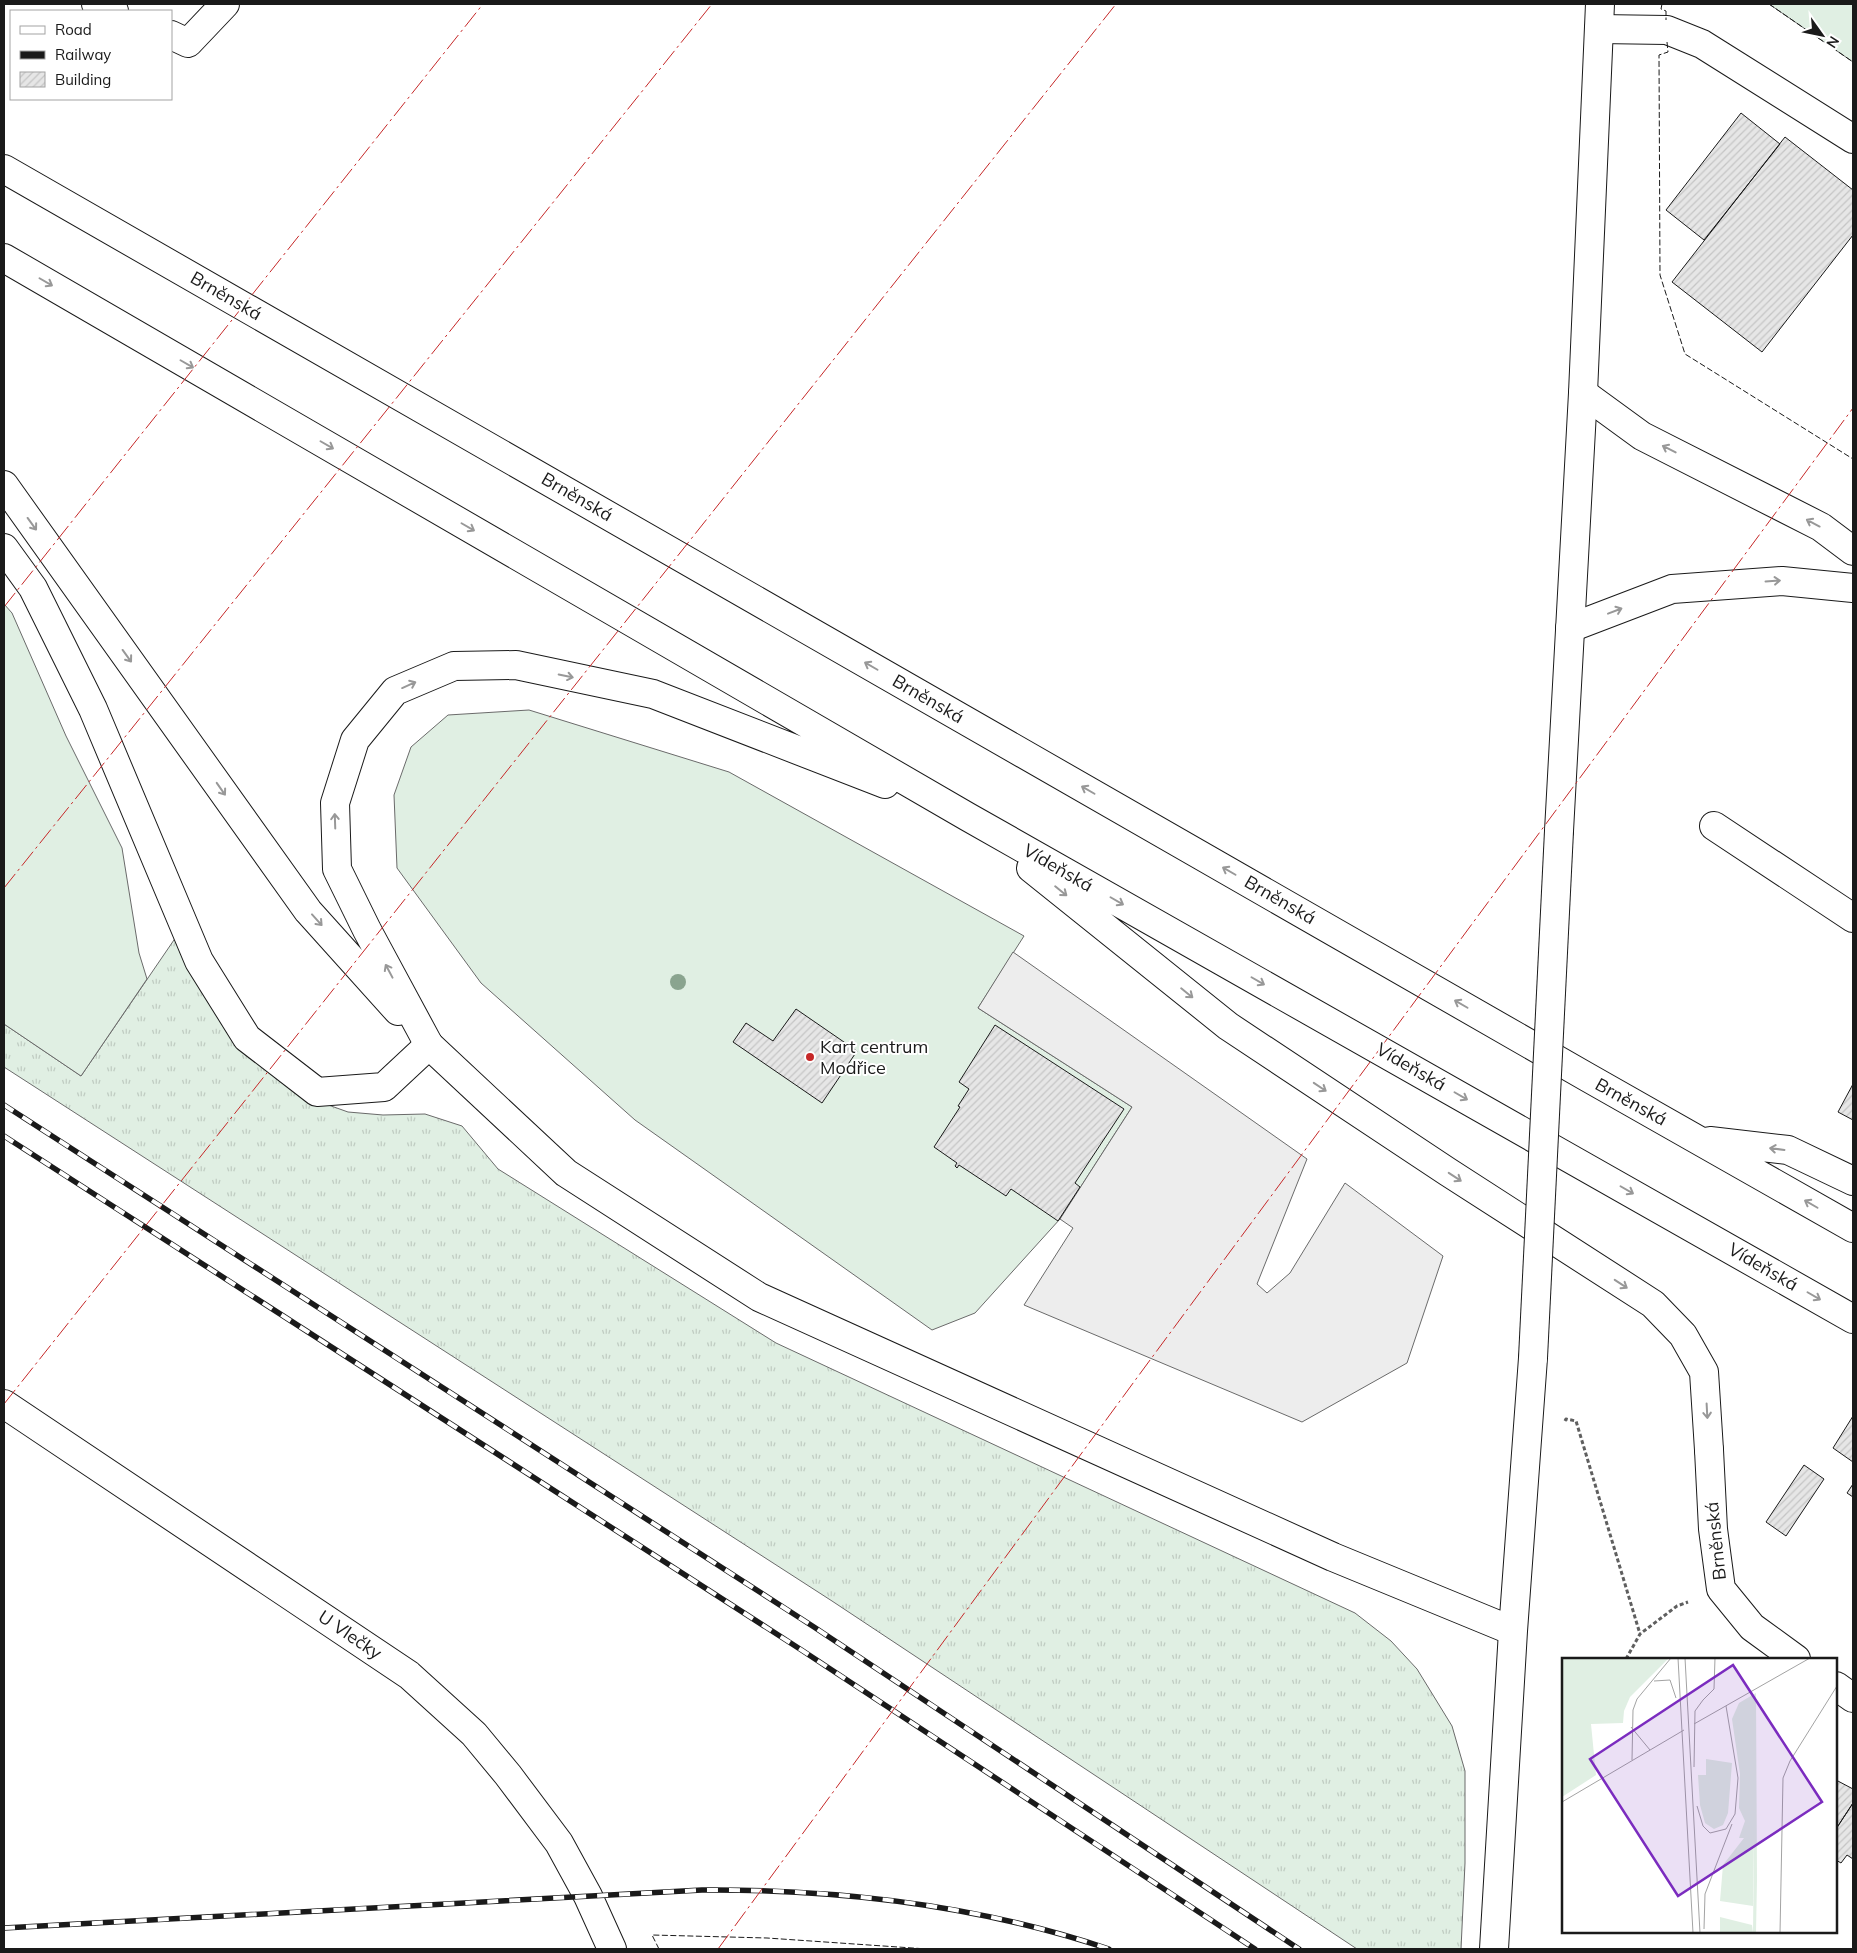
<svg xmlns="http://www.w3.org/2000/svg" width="1857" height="1953" viewBox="0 0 1857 1953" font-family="Mulish,sans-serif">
	<defs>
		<pattern id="grass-tufts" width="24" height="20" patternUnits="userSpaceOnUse" patternTransform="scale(1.25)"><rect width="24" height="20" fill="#e0efe3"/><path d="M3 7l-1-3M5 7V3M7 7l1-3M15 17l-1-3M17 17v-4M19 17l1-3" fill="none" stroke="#c0ccc2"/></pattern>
		<pattern id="building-hatch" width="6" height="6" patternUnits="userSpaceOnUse" patternTransform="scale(1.25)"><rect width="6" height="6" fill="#e6e6e6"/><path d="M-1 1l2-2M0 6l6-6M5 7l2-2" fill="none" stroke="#c5c5c5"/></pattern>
	</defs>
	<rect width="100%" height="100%" fill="#fff"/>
	<path fill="url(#grass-tufts)" stroke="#6a6a6a" d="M176,937L306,1097L348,1112L383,1115L425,1114L462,1126L498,1169L776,1343L1355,1613L1391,1641L1417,1669L1452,1726L1465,1771V1863L1461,1949H1357L832,1601L4,1067V1024L81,1076Z"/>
	<path fill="#e0efe3" stroke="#6a6a6a" d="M1769,4H1853V62Z
		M4,604L12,613L66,736L122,848L139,953L147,979L81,1076L4,1024Z
		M529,710L729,772L1024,936L978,1008L1132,1107L1060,1219L975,1313L932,1330L635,1120L481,983L397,868L394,795L411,747L448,715Z"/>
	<path fill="#ededed" stroke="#6a6a6a" d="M1013,952L1307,1159L1257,1284L1267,1293L1290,1273L1345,1183L1443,1256L1407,1363L1302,1422L1024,1305L1073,1228L1060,1219L1132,1107L978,1008Z"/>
	<path fill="url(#building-hatch)" stroke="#1a1a1a" d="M1741,113L1780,144L1704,240L1666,210Z
		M1785,137L1853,190V235L1762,352L1672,282Z
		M796,1009L857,1051L822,1103L733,1042L746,1023L773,1041Z
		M995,1025L1124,1109L1075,1183L1080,1187L1058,1221L1011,1189L1006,1196L959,1165L957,1168L955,1166L957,1163L934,1147L960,1107L958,1106L969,1089L959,1082Z
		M1853,1084V1120L1838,1112Z
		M1853,1416V1462L1833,1448Z
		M1804,1465L1824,1479L1786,1536L1766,1522Z
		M1853,1484V1497L1847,1493Z
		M1836,1780L1853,1789V1803L1836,1829Z
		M1853,1803V1859L1847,1855L1841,1863L1836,1860V1829Z"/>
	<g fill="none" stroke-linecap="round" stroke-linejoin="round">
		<defs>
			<path id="minor" d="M96,4L114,11
				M1599,29L1667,30L1702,44L1853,139
				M171,35L188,43L225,4
				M4,548L33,588L93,709L199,961L247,1038L317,1092L384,1087L429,1045
				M1714,826L1853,918
				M4,1404L409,1675L474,1734L508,1775L559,1843L588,1896L612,1949
				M1709,1450L1713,1529L1721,1589L1752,1627L1796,1659
				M1836,1686L1853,1698"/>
			<path id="major" d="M1559,831L1583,393L1600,4
				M429,1045L566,1173L759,1297L1333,1557L1513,1631
				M1494,1949L1513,1631L1533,1358"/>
			<path id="highway" d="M4,169L1587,1077L1853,1228
				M4,258L968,817L1853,1319
				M1583,393L1642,436L1821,527L1853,551
				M4,485L308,911L398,1011
				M1570,628L1672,589L1782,581L1853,588
				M1031,868L1228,1026L1448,1172L1653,1304L1683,1335L1704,1372L1709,1450
				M429,1045L367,930L337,869L335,803L355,740L395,691L454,666L516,665L653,694L885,784
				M1710,1141L1788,1150L1853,1181"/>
		</defs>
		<use href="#minor" stroke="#1a1a1a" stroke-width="30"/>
		<use href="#major" stroke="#1a1a1a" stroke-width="30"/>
		<use href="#highway" stroke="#1a1a1a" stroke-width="30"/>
		<path stroke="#5f5f5f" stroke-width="3" stroke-dasharray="4 2.5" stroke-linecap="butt" d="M1565,1421L1566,1419L1576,1421L1640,1634
			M1626,1659L1640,1634L1677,1606L1688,1602"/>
		<use href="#minor" stroke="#fff" stroke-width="28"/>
		<use href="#major" stroke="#fff" stroke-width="28"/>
		<use href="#highway" stroke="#fff" stroke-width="28"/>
		<defs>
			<path id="rail" d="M4,1105L814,1627L1299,1949
				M4,1136L803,1651L1255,1949
				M4,1928L702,1890C840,1889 978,1905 1109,1949"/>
		</defs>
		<use href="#rail" stroke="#1a1a1a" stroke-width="5.5"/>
		<use href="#rail" stroke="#fff" stroke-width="4" stroke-dasharray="11" stroke-linecap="butt"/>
		<defs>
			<path id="major-bridge" d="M1533,1358L1559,831"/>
		</defs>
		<use href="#major-bridge" stroke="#1a1a1a" stroke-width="30" stroke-linecap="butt"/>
		<use href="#major-bridge" stroke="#fff" stroke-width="28"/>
		<path stroke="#1a1a1a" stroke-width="1" stroke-dasharray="6 2.5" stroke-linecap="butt" d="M1662,4L1661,9L1666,11V20
			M1769,4L1853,62
			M1667,42L1668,52L1659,55L1660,275L1685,354L1853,459
			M659,1949L652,1935L767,1938L927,1949"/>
		<path stroke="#c62828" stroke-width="1" stroke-dasharray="18 4 2.5 4" stroke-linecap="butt" d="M4,607L483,4
			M4,888L712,4
			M4,1404L1116,4
			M718,1949L1139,1375L1853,408"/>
	</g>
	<circle fill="#8aa48f" cx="678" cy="982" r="8"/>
	<defs><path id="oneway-shaft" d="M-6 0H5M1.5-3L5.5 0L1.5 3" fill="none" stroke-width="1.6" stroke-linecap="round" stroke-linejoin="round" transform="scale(1.25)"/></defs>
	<g stroke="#989898">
		<use href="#oneway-shaft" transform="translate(46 282) rotate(30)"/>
		<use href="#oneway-shaft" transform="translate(187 364) rotate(30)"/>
		<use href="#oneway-shaft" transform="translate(327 445) rotate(30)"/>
		<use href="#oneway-shaft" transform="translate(1669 449) rotate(-153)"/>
		<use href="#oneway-shaft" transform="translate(1813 523) rotate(-152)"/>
		<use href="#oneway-shaft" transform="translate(32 524) rotate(54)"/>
		<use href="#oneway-shaft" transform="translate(468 527) rotate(30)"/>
		<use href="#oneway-shaft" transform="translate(1773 581) rotate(-4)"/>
		<use href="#oneway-shaft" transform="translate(1615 611) rotate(-21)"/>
		<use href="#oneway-shaft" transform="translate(127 656) rotate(54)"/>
		<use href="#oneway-shaft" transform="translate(871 666) rotate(-150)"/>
		<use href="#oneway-shaft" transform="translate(566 676) rotate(12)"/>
		<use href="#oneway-shaft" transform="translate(409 685) rotate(-24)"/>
		<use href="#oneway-shaft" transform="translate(221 789) rotate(55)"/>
		<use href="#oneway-shaft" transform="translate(1088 790) rotate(-150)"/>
		<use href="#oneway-shaft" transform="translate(335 821) rotate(-92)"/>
		<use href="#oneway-shaft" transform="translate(1229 871) rotate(-150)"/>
		<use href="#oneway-shaft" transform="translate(1061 891) rotate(39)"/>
		<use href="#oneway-shaft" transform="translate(1117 901) rotate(30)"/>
		<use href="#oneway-shaft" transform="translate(317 920) rotate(48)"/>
		<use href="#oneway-shaft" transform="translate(389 971) rotate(-118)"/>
		<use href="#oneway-shaft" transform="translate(1258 981) rotate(30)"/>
		<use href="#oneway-shaft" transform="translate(1187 993) rotate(39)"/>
		<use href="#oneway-shaft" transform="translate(1461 1004) rotate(-150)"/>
		<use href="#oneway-shaft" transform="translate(1320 1087) rotate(34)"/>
		<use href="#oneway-shaft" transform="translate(1461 1096) rotate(30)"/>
		<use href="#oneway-shaft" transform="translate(1777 1149) rotate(-173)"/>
		<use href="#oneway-shaft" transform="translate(1455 1177) rotate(33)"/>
		<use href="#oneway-shaft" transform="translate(1627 1190) rotate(30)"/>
		<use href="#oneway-shaft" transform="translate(1811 1204) rotate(-150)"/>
		<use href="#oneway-shaft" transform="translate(1621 1284) rotate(33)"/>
		<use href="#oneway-shaft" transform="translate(1814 1296) rotate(30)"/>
		<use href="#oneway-shaft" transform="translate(1707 1411) rotate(87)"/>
	</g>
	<circle fill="#c62828" stroke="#fff" stroke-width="2" cx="810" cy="1057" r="5"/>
	<g text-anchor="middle" stroke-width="4" stroke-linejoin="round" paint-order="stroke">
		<g font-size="18" fill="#1a1a1a" stroke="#fff">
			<text transform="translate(226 296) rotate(30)" y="6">Brněnská</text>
			<text transform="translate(577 497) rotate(30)" y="6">Brněnská</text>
			<text transform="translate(928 699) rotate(30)" y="6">Brněnská</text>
			<text transform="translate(1058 868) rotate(30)" y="6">Vídeňská</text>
			<text transform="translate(1280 900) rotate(30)" y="6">Brněnská</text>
			<text transform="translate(1411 1067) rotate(30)" y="6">Vídeňská</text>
			<text transform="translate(1631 1102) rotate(29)" y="6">Brněnská</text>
			<text transform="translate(1763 1267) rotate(30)" y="6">Vídeňská</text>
			<text transform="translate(1716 1541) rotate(-96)" y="6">Brněnská</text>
			<text transform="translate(350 1635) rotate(34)" y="6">U Vlečky</text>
		</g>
		<g font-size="18" fill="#1a1a1a" stroke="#fff" text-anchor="start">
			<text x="820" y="1053">Kart centrum<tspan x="820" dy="21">Modřice</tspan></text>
		</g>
	</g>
	<g transform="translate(1562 1658)">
		<rect width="275" height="275" fill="#fff"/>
		<path d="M194,35L195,222L194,275H191L192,180H177L183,163L177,150L178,116L170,61L177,45Z" fill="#e0efe3"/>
		<path d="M0,0L106,1L68,39L62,53L61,65L29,66L34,117L0,139ZM144,101L170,105L166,155L161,167L152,171L143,165L138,147L136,117H144ZM182,180H192L191,248L158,243L161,207ZM158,259L190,267L191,275H158Z" fill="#e0efe3"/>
		<path fill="none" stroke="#a3a3a3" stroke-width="1" d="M116,0L131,275M123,0L138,275M92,23L108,22L114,40M141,42L152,31L153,0M164,48L176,120L173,156M132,66L248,0M69,69L88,92M70,102L71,52L75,41L109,0M132,109L133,53L141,42M0,144L122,72M135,148L141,168L148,175L164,171L173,156M142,271L143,236L170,166M218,275L221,120L228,103L275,28"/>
		<path fill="#7b2cbf" fill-opacity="0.15" stroke="#7b2cbf" stroke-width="2.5" d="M171,7L260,144L116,238L28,101Z"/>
		<rect width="275" height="275" fill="none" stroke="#1a1a1a" stroke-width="2.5"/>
	</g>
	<rect width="1857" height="1953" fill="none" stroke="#1a1a1a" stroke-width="10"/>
	<rect x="10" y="10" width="162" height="90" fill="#ffffff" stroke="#a3a3a3"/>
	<rect x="20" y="26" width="25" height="8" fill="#ffffff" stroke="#a3a3a3"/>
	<text x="55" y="35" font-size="15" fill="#1a1a1a">Road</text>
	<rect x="20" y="51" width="25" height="8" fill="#1a1a1a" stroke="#a3a3a3"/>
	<text x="55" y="60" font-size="15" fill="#1a1a1a">Railway</text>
	<rect x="20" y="72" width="25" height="15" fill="url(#building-hatch)" stroke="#a3a3a3"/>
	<text x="55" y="85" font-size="15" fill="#1a1a1a">Building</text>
	<g transform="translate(1822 35) rotate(123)" stroke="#ffffff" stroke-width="4" paint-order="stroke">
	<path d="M0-4L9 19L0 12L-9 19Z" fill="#1a1a1a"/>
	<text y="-8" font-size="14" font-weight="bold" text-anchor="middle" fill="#1a1a1a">N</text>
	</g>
</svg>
